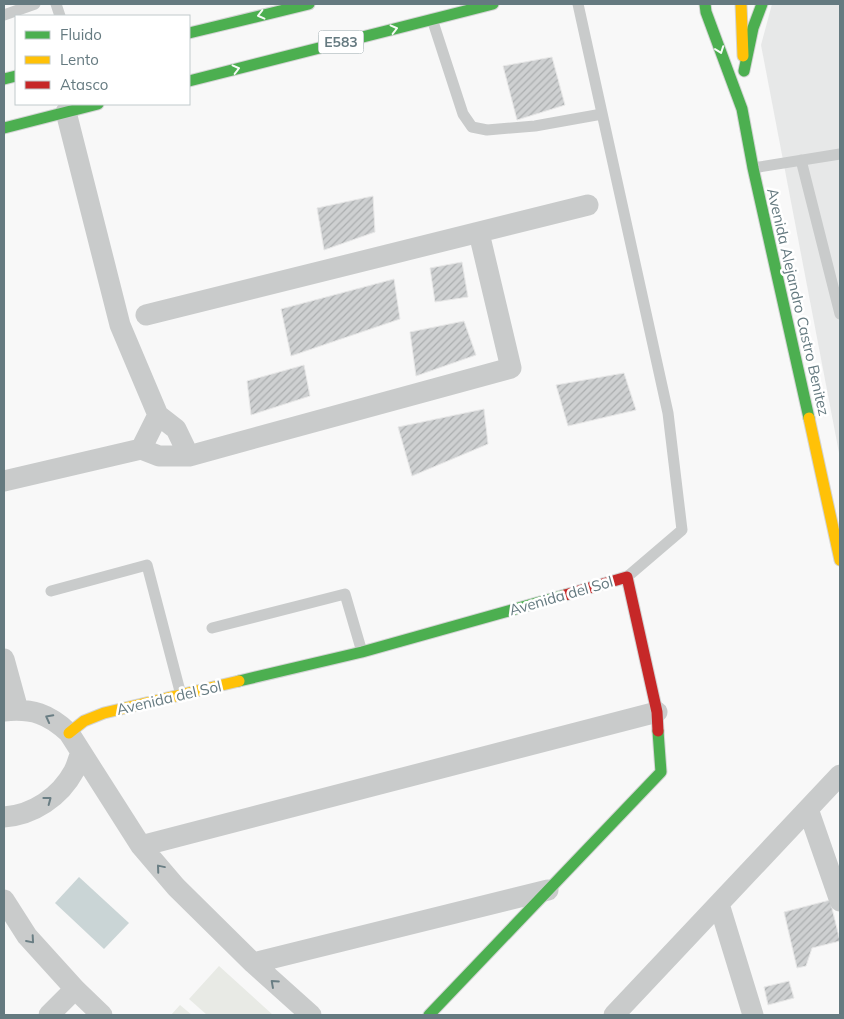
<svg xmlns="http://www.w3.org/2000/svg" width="844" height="1019" viewBox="0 0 844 1019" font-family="Mulish,sans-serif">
	<defs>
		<pattern id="building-hatch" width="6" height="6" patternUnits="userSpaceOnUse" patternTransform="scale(1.25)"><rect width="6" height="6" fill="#ced0d1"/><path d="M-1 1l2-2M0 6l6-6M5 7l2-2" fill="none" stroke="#abaeaf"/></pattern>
	</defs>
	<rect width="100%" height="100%" fill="#f8f8f8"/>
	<path fill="#e7e8e8" d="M772,4H840V458L761,45Z"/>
	<path fill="#e8eae5" d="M219,966L273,1015H207L189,999Z
		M180,1005L192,1015H171Z"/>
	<path fill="#cad5d6" d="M79,877L129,923L104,949L55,903Z"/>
	<path fill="url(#building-hatch)" stroke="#e8e8e8" d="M552,57L565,105L517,120L503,66Z
		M373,196L375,232L324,250L317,208Z
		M462,262L468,297L435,302L430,268Z
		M394,279L400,319L291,356L281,309Z
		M464,321L476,355L416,376L410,332Z
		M304,365L310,396L251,415L247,381Z
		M624,373L636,410L568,426L556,385Z
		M484,409L488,444L412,476L398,427Z
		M830,900L840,941L812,948L806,966L797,968L784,912Z
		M789,981L794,998L768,1005L764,987Z"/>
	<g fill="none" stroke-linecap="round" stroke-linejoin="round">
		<defs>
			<path id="fast" d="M705,4L706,12L742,109L753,168L809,418
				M189,33L309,4
				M744,71L753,28L762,4
				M4,79L16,76
				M189,81L493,4
				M4,128L98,104
				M239,681L362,652L565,595
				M429,1015L661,772L658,731"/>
			<path id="slow" d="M741,4L743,56
				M809,418L840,560
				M69,733L84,721L104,713L239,681"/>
			<path id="jam" d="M565,595L627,577L657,712L658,731"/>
		</defs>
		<use href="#fast" stroke="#d3d4d4" stroke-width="13"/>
		<use href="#slow" stroke="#d3d4d4" stroke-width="13"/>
		<use href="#jam" stroke="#d3d4d4" stroke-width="13"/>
		<path stroke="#c9cbcb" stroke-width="11" d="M56,4L60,16
			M578,4L668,413L682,530L627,577
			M4,15L35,4
			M432,19L463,114L472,127L487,130L535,126L602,114
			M801,160L840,314
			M753,168L840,154
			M51,591L147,565L181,695
			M212,628L345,594L362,652"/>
		<path stroke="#c9cbcb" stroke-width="21" d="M66,112L120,325L158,415L141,449
			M146,315L588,205
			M158,415L176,429L189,456
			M4,481L141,449L159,456H189L511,368L479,233
			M4,659L18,710
			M4,711C32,708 49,714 69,733L141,846L176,887L253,963L311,1015
			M808,809L840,901
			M4,817C33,815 60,797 74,771C77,765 78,759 81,753
			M141,846L657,712
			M4,900L27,936L75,989L102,1015
			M719,904L753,1015
			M253,963L548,890
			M49,1015L75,989
			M614,1015L840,775"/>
		<use href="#fast" stroke="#4caf50" stroke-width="11"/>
		<use href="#slow" stroke="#ffc107" stroke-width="11"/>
		<use href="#jam" stroke="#c62828" stroke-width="11"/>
	</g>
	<defs><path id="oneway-chevron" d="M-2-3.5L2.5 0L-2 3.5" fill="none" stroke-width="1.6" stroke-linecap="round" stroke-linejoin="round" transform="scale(1.25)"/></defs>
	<g stroke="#f6fbf6">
		<use href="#oneway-chevron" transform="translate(261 15) rotate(166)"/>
		<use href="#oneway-chevron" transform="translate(394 29) rotate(-14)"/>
		<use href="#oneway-chevron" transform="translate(720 50) rotate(70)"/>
		<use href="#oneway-chevron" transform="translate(236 69) rotate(-14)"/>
	</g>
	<g stroke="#6a7e84">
		<use href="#oneway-chevron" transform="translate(49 718) rotate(-152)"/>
		<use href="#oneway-chevron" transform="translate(48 800) rotate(-37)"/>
		<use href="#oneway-chevron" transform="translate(160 868) rotate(-130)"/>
		<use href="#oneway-chevron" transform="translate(31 940) rotate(49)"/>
		<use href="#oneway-chevron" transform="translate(274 983) rotate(-138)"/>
	</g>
	<g text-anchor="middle" stroke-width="5" stroke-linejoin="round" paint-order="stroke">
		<rect fill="#fff" stroke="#93a2a6" stroke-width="1" x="318.5" y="30.5" width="45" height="23" rx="4"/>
		<g font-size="14" font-weight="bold" fill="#657a80">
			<text x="341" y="47">E583</text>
		</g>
		<g font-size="15" fill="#657a80" stroke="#fff">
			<text transform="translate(798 302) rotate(77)" y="5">Avenida Alejandro Castro Benitez</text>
			<text transform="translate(561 596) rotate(-16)" y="5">Avenida del Sol</text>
			<text transform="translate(169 698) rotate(-13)" y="5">Avenida del Sol</text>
		</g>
	</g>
	<rect width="844" height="1019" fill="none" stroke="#657a80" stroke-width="10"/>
	<rect x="15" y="15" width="175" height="90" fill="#ffffff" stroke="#c1cacc"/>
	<rect x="25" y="31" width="25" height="8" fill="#4caf50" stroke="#c1cacc"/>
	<text x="60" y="40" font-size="15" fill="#657a80">Fluido</text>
	<rect x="25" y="56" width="25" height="8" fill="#ffc107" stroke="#c1cacc"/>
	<text x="60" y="65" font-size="15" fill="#657a80">Lento</text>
	<rect x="25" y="81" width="25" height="8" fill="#c62828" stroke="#c1cacc"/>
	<text x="60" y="90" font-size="15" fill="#657a80">Atasco</text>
</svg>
